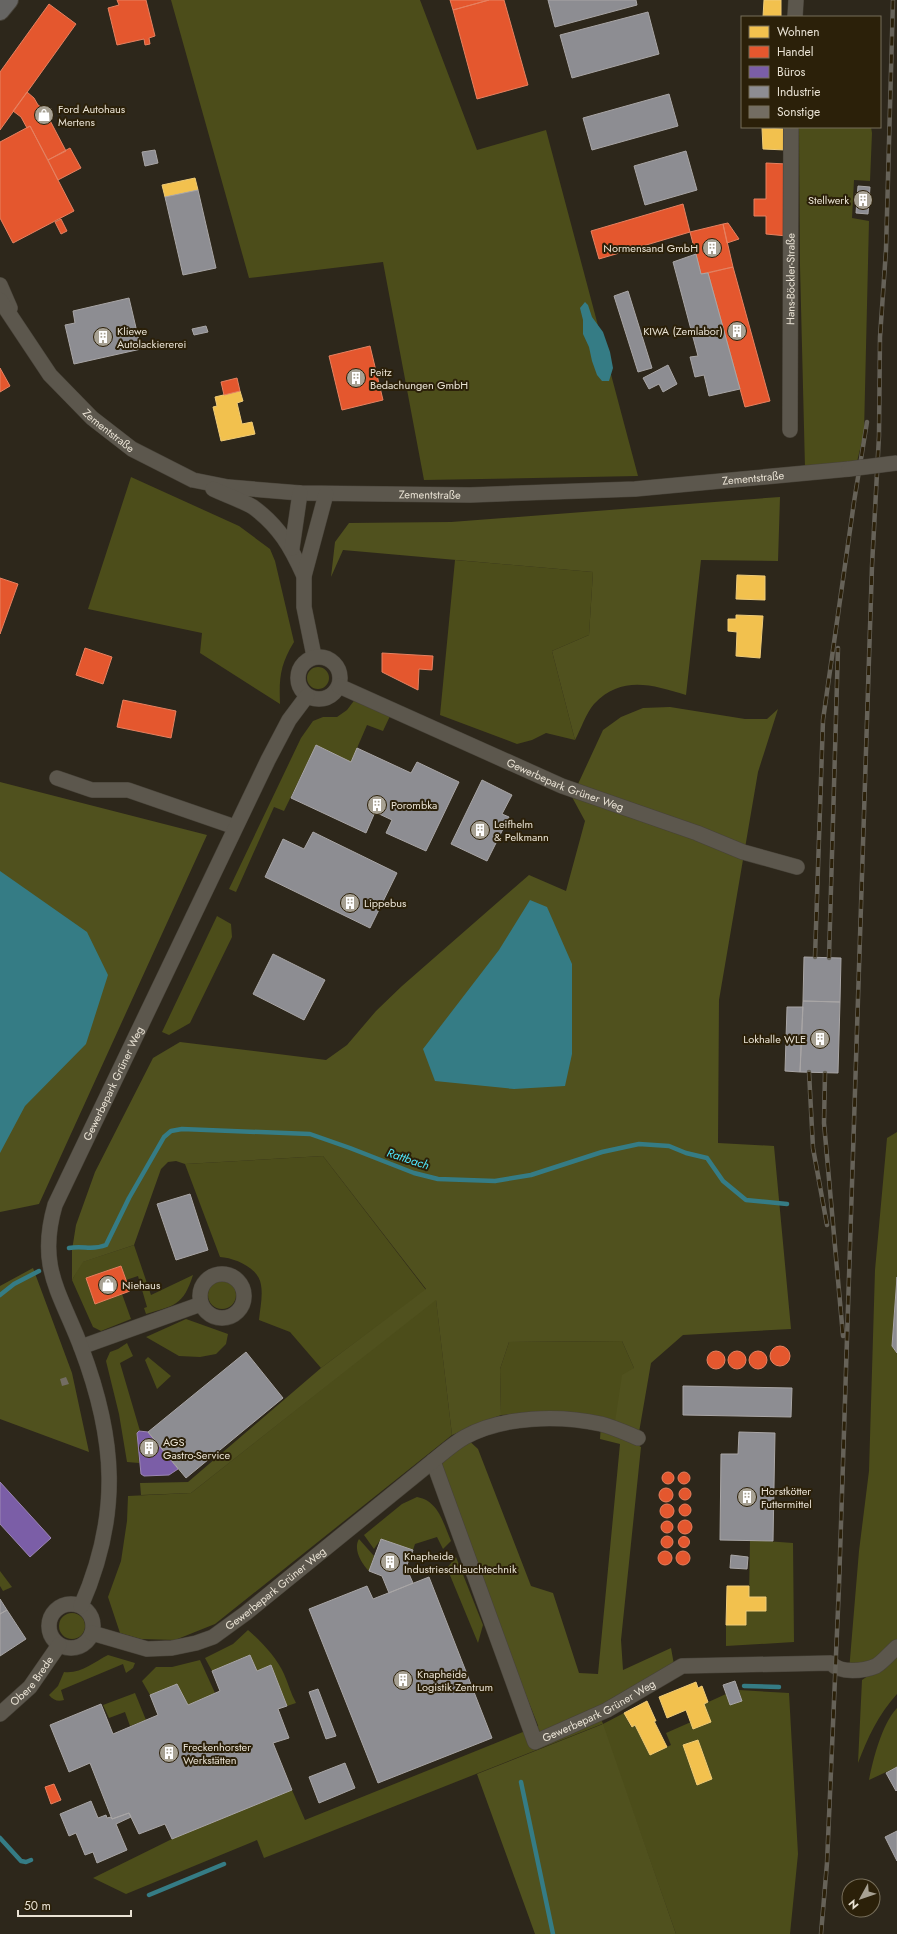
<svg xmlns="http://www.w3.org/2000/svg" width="897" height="1934" viewBox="0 0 897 1934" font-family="Jost,sans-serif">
	<rect width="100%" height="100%" fill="#2d271b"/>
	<path fill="#4c4d1a" d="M171,0H420L477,150L546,130L638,476L424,480L383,262L249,278Z
		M799,127H871L872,133L870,181L854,180L852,218L869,221L864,432L857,462L805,468L800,266Z
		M131,477L239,526L270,549L275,561L294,642C280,665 279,678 280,704L200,653L202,633L88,609Z
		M455,560L593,572L589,635L552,651L575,740L546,733L532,740L517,744L440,715Z
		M307 678a11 11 0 1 1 22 0a11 11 0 1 1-22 0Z
		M356,698L390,716L383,731L367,725L351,762L316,745L284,811L274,807L236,892L229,889L301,738L313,721L323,717H337L347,710Z
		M217,916L231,924L232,937L190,1023L169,1035L162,1032Z
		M897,1132V1277L892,1346L897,1353V1647L876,1666L849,1671L859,1551L869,1471L875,1270L887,1138Z
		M323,1156L426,1290L321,1368L290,1332L259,1320C260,1309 263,1296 261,1285C259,1268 235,1258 220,1257L185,1164Z
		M134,1245L151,1295L193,1275C183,1306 175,1305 146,1314L144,1308L147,1307L138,1276L126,1280L121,1266L86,1278L95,1304L122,1294L131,1319L101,1331L93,1327L72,1280L82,1262Z
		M208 1295a14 14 0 1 1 28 0a14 14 0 1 1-28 0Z
		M436,1299L452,1435L215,1624L175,1640L141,1639L120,1633L108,1597L121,1561L127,1521L128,1496L191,1493Z
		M186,1319L228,1334L226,1344L216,1354L200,1357L179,1356L146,1337Z
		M622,1341L634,1368L614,1428L560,1412L501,1415L500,1369L509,1342Z
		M127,1343L133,1356L120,1363L140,1431L137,1432L139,1463L127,1462L119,1414L106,1361L110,1352L118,1349Z
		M148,1357L171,1376L157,1389L145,1360Z
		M417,1497C439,1501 443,1523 451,1541L443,1549L437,1537L415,1544L413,1550L381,1539L374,1549L364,1535L402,1504Z
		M359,1539L374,1556L369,1571C361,1563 353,1549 359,1539Z
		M750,1540L793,1543L794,1642L726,1646V1625H746V1611H766V1597H749Z
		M456,1557L483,1625L478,1643L447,1568Z
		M0,1571L12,1587L3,1591L0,1586Z
		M59 1626a13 13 0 1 1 26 0a13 13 0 1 1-26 0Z
		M248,1630C261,1641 277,1658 284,1674C288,1683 291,1694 296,1703L287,1706L271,1665L257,1671L249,1655L212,1671L205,1658L233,1644Z
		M897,1652V1694C878,1715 868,1737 858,1763L862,1680L884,1665Z
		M108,1655L135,1663L133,1668L126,1673L123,1664L61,1690L64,1700C58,1702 53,1700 49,1695L58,1686L64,1672C81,1674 94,1662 108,1655Z
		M200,1660L215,1693L188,1705L177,1685L150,1695L142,1681L156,1667H172Z
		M739,1690L789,1693L798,1854L790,1934H676L602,1724L264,1858L257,1840L126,1894L93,1878L172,1839L292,1790L305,1820L595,1703L603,1724L624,1713L631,1727L635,1725L650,1755L671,1745L666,1733L691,1722L704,1704L726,1694L730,1705L742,1701Z
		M135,1693L146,1720L130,1726L125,1712L109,1718L103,1705Z
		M897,1708V1767L869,1780C873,1759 882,1724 897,1708Z"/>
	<path fill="#50511e" d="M780,497L778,561L701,560L686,695C652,685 622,675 594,704C586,713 581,729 575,740L552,651L589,635L593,572L343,550L331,577L335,542L349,523L451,522Z
		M670,707L745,719H767L778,709L758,772L719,1000L718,1143L774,1146L791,1329L683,1335L651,1363L638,1438L614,1428L622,1375L634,1368L622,1341L509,1342L500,1369L501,1415L452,1435L436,1300L191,1493L141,1495L140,1483L188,1482L321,1368L426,1289L323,1156L185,1164L176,1161L168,1162L161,1169L134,1245L83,1262L72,1280V1250L76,1225L95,1172L153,1058L180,1042L326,1060L347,1045L376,1011L402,986L529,875L566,891L585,821L572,797L603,730L621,717L643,708Z
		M0,782L207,835L39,1204L0,1212Z
		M33,1268L72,1373L89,1452L0,1419V1286Z
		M601,1424L641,1447L621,1640L623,1670L671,1648L675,1670L541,1733L433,1461L465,1437L478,1449L531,1586L553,1593L579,1673L598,1674L620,1444L600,1439Z
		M603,1724L676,1934H535L477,1774Z"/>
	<path fill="#357c85" d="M585,302L588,305L592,317L603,332L610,352L613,368L609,381H602L597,375L592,361L589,347L583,334V320L580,308Z
		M0,871L87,932L108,975L86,1044L25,1106L0,1153Z
		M530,900L547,907L572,964V1054L565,1086L514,1089L435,1081L423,1049L499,950Z"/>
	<path fill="#f2c14e" stroke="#efcb76" d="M764,0H781V17H763Z
		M762,128L786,129V150L763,149Z
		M195,178L198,190L165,197L162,185Z
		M240,391L243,401L237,403L242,424L252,422L255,434L221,441L213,407L217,406L215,397Z
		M737,575L765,576V600L736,599Z
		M736,615L763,616L760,658L736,656L737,632L728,631V619H736Z
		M727,1586H749V1597H766V1611H746V1625H726Z
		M696,1682L698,1688L702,1686L708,1702L704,1704L711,1722L693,1729L686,1710L667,1718L659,1697Z
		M647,1701L656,1721H654L667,1747L650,1755L635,1725L632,1727L624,1713Z
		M698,1740L712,1779L697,1785L683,1745Z"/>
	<path fill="#e4572e" stroke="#e68160" d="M117,0H146L155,36L149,38L150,44L145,45L144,39L117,45L108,8L119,5Z
		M450,0H489L453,10Z
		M489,0H504L528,85L477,99L453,10Z
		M49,4L76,24L0,130V72Z
		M27,92L34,98L38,105L44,109L66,151L48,160L30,126L27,128L21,117L13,111Z
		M30,126L74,211L13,243L0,218V142Z
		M70,148L81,168L58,180L48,160Z
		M766,163L787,164V236L766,234V216H754V199H766Z
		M683,204L690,232L599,259L591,231Z
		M61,219L67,231L61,234L55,222Z
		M728,223L739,239L727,243L723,224Z
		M723,224L733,267L701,274L690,232Z
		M733,267L770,401L745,407L708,273Z
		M370,346L383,400L342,410L329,356Z
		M0,368L10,386L0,392Z
		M237,378L240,391L224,395L221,382Z
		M0,578L18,584L0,634Z
		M85,648L112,657L103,684L76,675Z
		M382,653L433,656L432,670L419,669L418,690L382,672Z
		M123,700L176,711L171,738L117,727Z
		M121,1266L130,1291L95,1304L86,1278Z
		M770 1356a10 10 0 1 1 20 0a10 10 0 1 1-20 0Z
		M707 1360a9 9 0 1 1 18 0a9 9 0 1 1-18 0Z
		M728 1360a9 9 0 1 1 18 0a9 9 0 1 1-18 0Z
		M749 1360a9 9 0 1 1 18 0a9 9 0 1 1-18 0Z
		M662 1478a6 6 0 1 1 12 0a6 6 0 1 1-12 0Z
		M678 1478a6 6 0 1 1 12 0a6 6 0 1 1-12 0Z
		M679 1494a6 6 0 1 1 12 0a6 6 0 1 1-12 0Z
		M659 1495a7 7 0 1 1 14 0a7 7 0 1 1-14 0Z
		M660 1511a7 7 0 1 1 14 0a7 7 0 1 1-14 0Z
		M679 1510a6 6 0 1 1 12 0a6 6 0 1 1-12 0Z
		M678 1527a7 7 0 1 1 14 0a7 7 0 1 1-14 0Z
		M661 1527a6 6 0 1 1 12 0a6 6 0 1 1-12 0Z
		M661 1542a6 6 0 1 1 12 0a6 6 0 1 1-12 0Z
		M678.5 1542a5.5 5.5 0 1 1 11 0a5.5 5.5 0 1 1-11 0Z
		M676 1558a7 7 0 1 1 14 0a7 7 0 1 1-14 0Z
		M658 1558a7 7 0 1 1 14 0a7 7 0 1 1-14 0Z
		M54,1784L61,1800L51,1804L45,1787Z"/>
	<path fill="#7b5ea7" stroke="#9c86b4" d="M139,1431L148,1432L178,1469L169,1475L144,1476L141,1474L137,1433Z
		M0,1482L51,1538L30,1557L0,1524Z"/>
	<path fill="#8d8d92" stroke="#a9a6a6" d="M548,0H636L637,5L555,27Z
		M648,12L659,54L572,78L560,35Z
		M669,94L678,126L592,150L583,118Z
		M155,150L158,163L145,166L142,152Z
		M686,151L697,190L645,205L634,166Z
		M858,186L870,187L868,214L856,213Z
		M198,190L216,268L183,275L165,197Z
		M696,254L701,274L708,273L740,389L709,396L704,375L695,377L690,357L698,356L673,262Z
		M628,291L652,368L638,372L614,296Z
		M129,298L141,349L74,364L65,325L75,323L73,311Z
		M206,326L208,332L194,335L192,329Z
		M668,365L677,384L663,392L659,384L649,389L643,378Z
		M316,745L351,762L357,748L411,773L417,762L459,782L426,851L386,833L392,820L375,812L366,833L291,798Z
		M482,780L512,795L502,814L509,817L487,861L451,844Z
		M313,832L397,873L370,928L265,877L283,839L304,849Z
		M273,954L325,980L304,1020L253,994Z
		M804,957L841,958L840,1002L803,1001Z
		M803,1001L840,1002L838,1073L800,1072Z
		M787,1007H803L800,1072L785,1071Z
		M190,1194L208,1250L176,1260L157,1204Z
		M897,1277V1353L892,1346Z
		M246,1352L283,1398L186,1478L148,1432Z
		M683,1386L792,1388L791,1417L683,1415Z
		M739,1432L775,1433L773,1541L720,1540L721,1454H738Z
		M381,1539L413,1550L406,1567L413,1583L389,1593L382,1576L369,1571Z
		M731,1555L748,1557L747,1569L730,1568Z
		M429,1577L492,1738L378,1783L309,1609L367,1586L373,1599Z
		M0,1599L7,1610L0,1614Z
		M7,1610L26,1639L0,1656V1614Z
		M250,1655L257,1671L271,1665L287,1706L278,1709L289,1738L273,1743L292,1790L172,1839L165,1824L139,1834L129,1813L112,1819L90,1763L69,1772L50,1725L101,1704L113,1734L158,1715L150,1695L177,1684L188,1705L220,1691L212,1671Z
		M735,1681L742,1701L730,1705L723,1685Z
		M318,1689L336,1736L326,1739L309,1692Z
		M345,1763L355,1788L319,1803L309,1777Z
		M897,1767V1790L896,1791L886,1773Z
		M91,1801L98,1818L106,1815L107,1818L111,1817L112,1819L129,1813L131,1817L116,1824L127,1850L97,1863L93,1852L85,1855L76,1833L69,1836L60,1814Z
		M897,1831V1861L885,1837Z"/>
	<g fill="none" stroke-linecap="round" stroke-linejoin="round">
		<path stroke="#357c85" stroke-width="4.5" d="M69,1248C84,1245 91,1251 106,1245L129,1198L164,1137L171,1131L182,1129L310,1134L350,1148L414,1173L438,1179L495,1181L531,1175L602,1152L639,1144L669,1146L686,1153L707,1158L723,1181L746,1200L787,1204
			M0,1295L14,1284L39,1271
			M744,1686L779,1687
			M521,1782L553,1934
			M0,1838L21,1861L26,1862L31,1860
			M149,1895L224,1864"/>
	</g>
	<path fill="#736d62" d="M66,1377L69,1384L62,1386L60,1379Z"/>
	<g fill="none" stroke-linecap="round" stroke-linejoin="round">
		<defs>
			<g id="minor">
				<path d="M795,17L796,0"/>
				<path d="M0,285L10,308"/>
				<path id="s1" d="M0,300L50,375L92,418L132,449L193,480L228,487L300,493L470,495L635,489L849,469"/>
				<path id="s2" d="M790,430L791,127"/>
				<path d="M213,489C226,495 241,500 253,507C279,526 291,547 304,576"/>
				<path d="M292,548L300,493"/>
				<path d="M314,656L304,607V576L326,494"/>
				<circle cx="319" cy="678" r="21"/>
				<path id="s3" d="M339,686L562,786L697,833L743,852L797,867"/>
				<path d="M57,778L92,790H128L235,827"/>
				<circle cx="222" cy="1296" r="22"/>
				<path d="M81,1347L201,1304"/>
				<path id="s4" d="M433,1461L535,1742L607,1710L682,1666L831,1663C840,1674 864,1671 876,1666C883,1662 891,1652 897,1647"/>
				<circle cx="71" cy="1626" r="22"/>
				<path id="s5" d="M81,1606C121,1515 116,1439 81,1347C60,1292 37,1267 55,1205L268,760L289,720L307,696"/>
				<path id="s6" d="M92,1633L147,1649L172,1648L196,1643L213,1637L246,1613L433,1461C443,1453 454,1443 465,1437C503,1416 559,1415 601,1424C613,1427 626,1433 638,1438"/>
				<path id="s7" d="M0,1714L30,1687L59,1645"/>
			</g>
			<path id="major" d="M0,11L9,0"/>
		</defs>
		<use href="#minor" stroke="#474238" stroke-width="16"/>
		<use href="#major" stroke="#474238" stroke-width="20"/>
		<use href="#minor" stroke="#5c574d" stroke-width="15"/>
		<use href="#major" stroke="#666563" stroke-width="18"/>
		<defs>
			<path id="rail" d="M815,957L823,720L854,502L867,422
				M829,958L838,648
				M809,1072L813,1148L827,1225
				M825,1073L824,1123L843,1336
				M821,1934L827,1863L839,1586L872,566L879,436L880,337L886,250L893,0"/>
		</defs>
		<use href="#rail" stroke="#666258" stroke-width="4.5"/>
		<use href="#rail" stroke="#2b2009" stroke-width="3" stroke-dasharray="9" stroke-linecap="butt"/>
		<defs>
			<path id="minor-bridge" d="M849,469L897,463"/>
		</defs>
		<use href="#minor-bridge" stroke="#474238" stroke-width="16" stroke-linecap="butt"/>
		<use href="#minor-bridge" stroke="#5c574d" stroke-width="15"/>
	</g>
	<defs>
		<symbol id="shop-disc" viewBox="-11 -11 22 22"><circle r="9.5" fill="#a7a193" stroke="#2b2009"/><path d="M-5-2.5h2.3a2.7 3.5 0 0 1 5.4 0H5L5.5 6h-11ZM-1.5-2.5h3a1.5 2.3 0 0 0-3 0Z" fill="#fff"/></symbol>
		<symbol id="building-disc" viewBox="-11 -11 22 22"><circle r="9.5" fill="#a7a193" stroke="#2b2009"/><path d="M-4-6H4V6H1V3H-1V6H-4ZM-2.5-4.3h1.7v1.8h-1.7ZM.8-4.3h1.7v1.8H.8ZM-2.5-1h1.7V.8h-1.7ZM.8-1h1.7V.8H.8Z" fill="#fff"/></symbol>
	</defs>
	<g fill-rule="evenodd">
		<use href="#shop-disc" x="33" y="104" width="22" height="22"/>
		<use href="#building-disc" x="852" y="189" width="22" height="22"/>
		<use href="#building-disc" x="701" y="237" width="22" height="22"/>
		<use href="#building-disc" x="726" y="320" width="22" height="22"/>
		<use href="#building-disc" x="92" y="326" width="22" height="22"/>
		<use href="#building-disc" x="345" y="367" width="22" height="22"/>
		<use href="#building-disc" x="366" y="794" width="22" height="22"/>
		<use href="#building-disc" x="469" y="819" width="22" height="22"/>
		<use href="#building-disc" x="339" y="892" width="22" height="22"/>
		<use href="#building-disc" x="809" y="1028" width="22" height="22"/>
		<use href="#shop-disc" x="97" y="1274" width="22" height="22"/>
		<use href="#building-disc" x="138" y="1437" width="22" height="22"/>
		<use href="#building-disc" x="736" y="1486" width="22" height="22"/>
		<use href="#building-disc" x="379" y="1551" width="22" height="22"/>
		<use href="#building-disc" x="392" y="1669" width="22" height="22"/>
		<use href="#building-disc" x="158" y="1742" width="22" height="22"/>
	</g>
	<g text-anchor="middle" stroke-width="4" stroke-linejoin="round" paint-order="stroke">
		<g font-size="11" fill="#e9e2d4" stroke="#2b2009" text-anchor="start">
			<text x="58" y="113">Ford Autohaus<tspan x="58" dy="13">Mertens</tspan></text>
			<text x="849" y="204" text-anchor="end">Stellwerk</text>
			<text x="698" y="252" text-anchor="end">Normensand GmbH</text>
			<text x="117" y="335">Kliewe<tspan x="117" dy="13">Autolackiererei</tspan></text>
			<text x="723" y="335" text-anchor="end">KIWA (Zemlabor)</text>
			<text x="370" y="376">Peitz<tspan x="370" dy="13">Bedachungen GmbH</tspan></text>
			<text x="391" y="809">Porombka</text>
			<text x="494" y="828">Leifhelm<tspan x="494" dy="13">&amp; Pelkmann</tspan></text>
			<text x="364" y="907">Lippebus</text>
			<text x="806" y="1043" text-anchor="end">Lokhalle WLE</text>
			<text x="122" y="1289">Niehaus</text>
			<text x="163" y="1446">AGS<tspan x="163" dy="13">Gastro-Service</tspan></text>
			<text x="761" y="1495">Horstkötter<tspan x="761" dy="13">Futtermittel</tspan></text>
			<text x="404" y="1560">Knapheide<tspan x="404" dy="13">Industrieschlauchtechnik</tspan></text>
			<text x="417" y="1678">Knapheide<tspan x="417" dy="13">Logistik Zentrum</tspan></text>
			<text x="183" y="1751">Freckenhorster<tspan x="183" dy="13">Werkstätten</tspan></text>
		</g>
		<g font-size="11" fill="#e9e2d4" stroke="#2b2009">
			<text dy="4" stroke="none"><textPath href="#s2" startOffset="151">Hans-Böckler-Straße</textPath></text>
			<text dy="4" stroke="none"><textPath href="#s1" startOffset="171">Zementstraße</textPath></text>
			<text dy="4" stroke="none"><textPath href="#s1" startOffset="831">Zementstraße</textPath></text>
			<text dy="4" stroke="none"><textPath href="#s1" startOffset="507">Zementstraße</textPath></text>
			<text dy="4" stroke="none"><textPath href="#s3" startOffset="247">Gewerbepark Grüner Weg</textPath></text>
			<text dy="4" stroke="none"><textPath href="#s5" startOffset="550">Gewerbepark Grüner Weg</textPath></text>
			<text dy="4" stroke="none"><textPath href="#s6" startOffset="204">Gewerbepark Grüner Weg</textPath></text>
			<text dy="4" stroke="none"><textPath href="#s7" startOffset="46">Obere Brede</textPath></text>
			<text dy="4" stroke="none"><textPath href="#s4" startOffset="370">Gewerbepark Grüner Weg</textPath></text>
		</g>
		<g font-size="12" font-style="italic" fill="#50e7fd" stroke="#2b2009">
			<text transform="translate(408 1159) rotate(18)" y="4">Rattbach</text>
		</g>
	</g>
	<rect x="741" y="16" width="140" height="112" fill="#2b2009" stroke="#776e5a"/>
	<rect x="749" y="26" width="20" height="12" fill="#f2c14e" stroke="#776e5a"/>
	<text x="777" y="36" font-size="12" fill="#e9e2d4">Wohnen</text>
	<rect x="749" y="46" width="20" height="12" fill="#e4572e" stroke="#776e5a"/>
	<text x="777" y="56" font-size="12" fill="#e9e2d4">Handel</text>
	<rect x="749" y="66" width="20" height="12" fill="#7b5ea7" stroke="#776e5a"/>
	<text x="777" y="76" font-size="12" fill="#e9e2d4">Büros</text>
	<rect x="749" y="86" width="20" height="12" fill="#8d8d92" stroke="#776e5a"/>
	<text x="777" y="96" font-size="12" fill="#e9e2d4">Industrie</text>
	<rect x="749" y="106" width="20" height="12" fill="#736d62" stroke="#776e5a"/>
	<text x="777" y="116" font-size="12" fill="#e9e2d4">Sonstige</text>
	<g transform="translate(861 1898) rotate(230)"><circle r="19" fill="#2b2009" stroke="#776e5a"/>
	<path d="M0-3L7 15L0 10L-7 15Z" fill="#a7a193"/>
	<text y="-6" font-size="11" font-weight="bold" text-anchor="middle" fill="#e9e2d4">N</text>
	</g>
	<path d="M18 1910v6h113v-6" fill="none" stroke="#e9e2d4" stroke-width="2"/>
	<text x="24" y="1910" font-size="12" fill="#e9e2d4" stroke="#2b2009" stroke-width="3" paint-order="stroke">50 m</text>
</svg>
